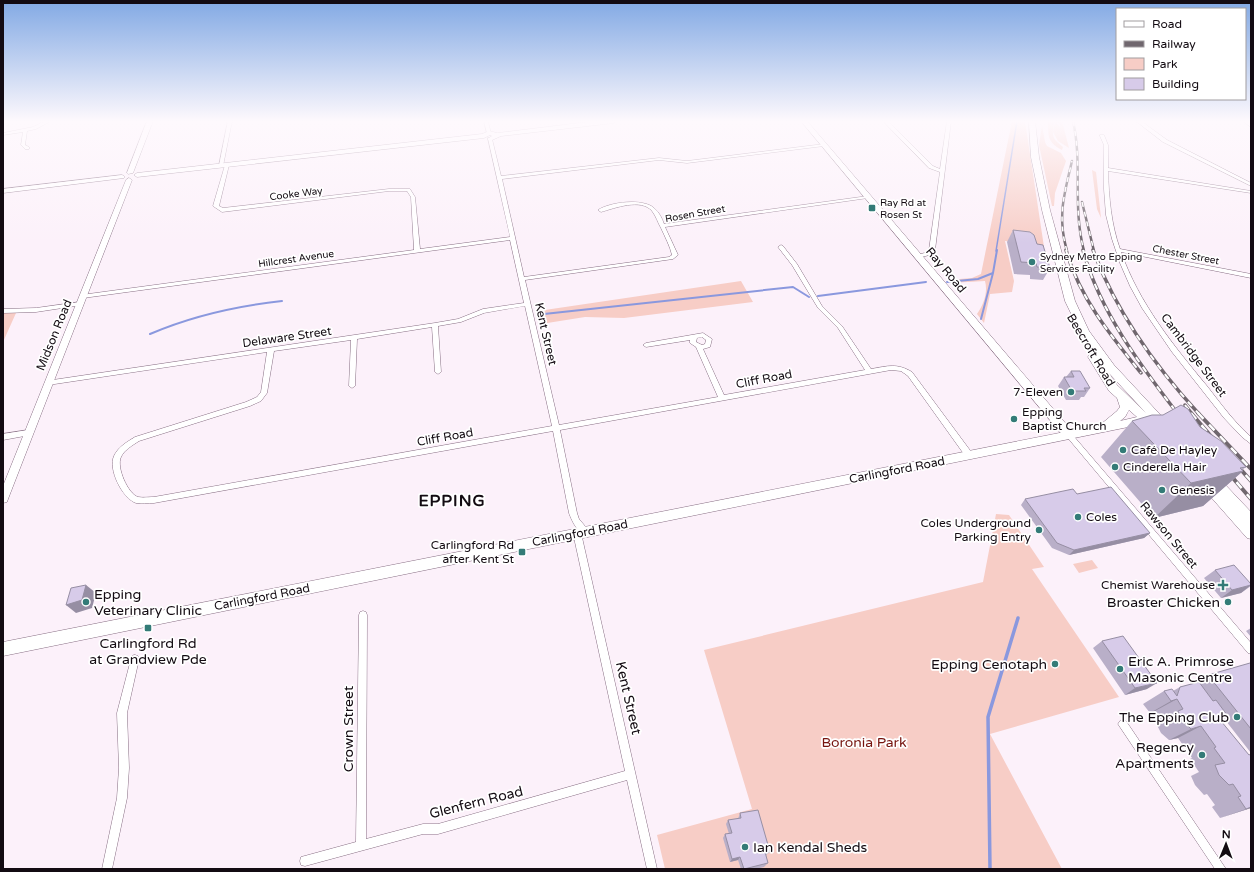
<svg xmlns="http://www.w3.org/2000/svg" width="1254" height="872" viewBox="0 0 1254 872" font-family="'Varela Round',sans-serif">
	<rect width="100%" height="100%" fill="#fcf1fa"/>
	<path fill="#f7cdc6" d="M1012,121H1025L1044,247L1005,241L1014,281L1012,292L990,294L984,323L977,314C984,304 988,292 985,281L950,283L947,280L972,278L981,274Z
		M1045,121H1054C1053,136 1050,137 1063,147L1062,150C1049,143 1048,138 1048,123Z
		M1055,121L1061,128L1058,121H1062L1069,148L1058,141L1053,132Z
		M1042,125L1045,142L1047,146L1061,153L1066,161L1055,193L1054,206H1052L1039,145Z
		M1092,170L1096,172L1101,218L1097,209Z
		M741,281L753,302L624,318L585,317L541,324L538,311Z
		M3,313H16L3,342Z
		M996,514L1009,515L1044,567L1032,569L1119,697L990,734L1062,869H665L657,835L752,809L704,650L983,582Z
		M1092,560L1098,568L1079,573L1073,564Z"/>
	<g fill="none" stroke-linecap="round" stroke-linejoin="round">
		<path stroke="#8a98de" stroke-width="1.5" d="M996,251L1017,121"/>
		<path stroke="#8a98de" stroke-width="2" d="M947,282L978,279L993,273
			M818,296L926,282
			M544,314L793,287L809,297
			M981,319L993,273L997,250
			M150,334C192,316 237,306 282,301"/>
		<path stroke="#8a98de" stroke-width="3.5" d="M990,869L988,717L1018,618"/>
		<defs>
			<path id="street" d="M45,121H51L36,129L27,131L25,145L29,147V149H25L21,145L23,132L3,135V133L33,127Z
				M228,121H232L223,166L221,167L219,166Z
				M484,121H488L491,134L487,133Z
				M883,121H888L933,166L940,169L947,121H951L935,250L933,254L918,258L915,256L916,255L929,252V250L940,172L929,168Z
				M1136,121H1141L1167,140L1251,183V186L1163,142Z
				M1243,121H1248L1251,124V127Z
				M1100,135H1104L1108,145V168L1251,191V193L1108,171C1109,197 1111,224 1120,249L1251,274V278L1121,252C1139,303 1173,345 1207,386C1221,404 1234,422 1251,437V444L1242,437L1224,418L1172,352L1142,308L1130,286L1120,263L1112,239L1106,215L1104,189V145L1100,136Z
				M488,138L492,139L501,176L659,158L687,161L824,144L826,145L824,146L687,163L659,160L502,179L524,277L669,257L672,255C670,246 665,237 661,228C658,223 656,216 652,211C641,198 615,208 601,212L598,210C610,202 643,198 654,208C659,212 662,218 664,224L868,196L870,197L868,198L665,227L678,255L673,259L525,280L559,425L718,397L696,347L690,343V340L646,347L643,345L646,343L703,333L712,339L710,347L703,349L724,395L865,370L838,328L818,308L792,265L778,247L781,245L783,246L797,264L822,306L842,326L871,369C888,366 897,363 912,372L972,453L973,455L972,457H966L908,376L901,371L891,370L560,430L577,513L579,519L590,532L589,534C579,537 572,521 569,513L553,431L154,503C148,503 141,504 136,503C122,498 108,469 114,456C118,447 127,442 135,437L246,402L257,397L261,392L267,352L48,385L45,383L46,381L435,323L458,319L483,309L524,303L510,240L83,298L80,296L81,295L414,250L411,197L407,191H389L222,212L213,206L225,165L227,164L229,165L219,206L223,208L389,189H410L415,197L420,249L510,237ZM525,306L552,426L154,497C149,497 143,498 138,497C128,494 116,467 121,457C124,450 133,445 139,441L250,406L261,401L267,393L274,351L351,340L349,386L352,388L355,386L357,339L432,327L435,372L438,374L441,372L438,326L461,322L484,313ZM702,337L706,340L705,344L702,345L696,342L697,338Z
				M80,302L83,304L82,305L36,312L3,313V309L36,308Z
				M28,430L30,431L31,433L30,435L3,440V434Z
				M1069,432L1071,433L1251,643V654L1248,653L1067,437L1066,435L1067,433Z
				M577,530L580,531L581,533L657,869H647L627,780L438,834H423L305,866L301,865L300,861L301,857L356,842L359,615L360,612L363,611L366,612L367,615L366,839L423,824H438L625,771L573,533L574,531Z
				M135,655L138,656L139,659L127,713L129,768L127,798L112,869H102L117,798L119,768L117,713L131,659L132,656Z
				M1123,719L1126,721L1226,869H1215L1120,727L1118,724L1120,721Z"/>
			<path id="secondary" d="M147,121H153L133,173L128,174L127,173Z
				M596,121H617L614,123L501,136L490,141L487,139L492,136L490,135L484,138L137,177L134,175L137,173L482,134L489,131L497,133Z
				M801,121H807L1073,432L1074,435L1073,438H1065Z
				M122,175L124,176V178L3,193V189Z
				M129,178L132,180L8,499L7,502L3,503V486L126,180Z"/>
			<path id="primary" d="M1029,121H1035L1039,157L1050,210L1075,301L1089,331L1114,365L1167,422L1168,425L1167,428H1159L1154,422L1153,426L1149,427L1143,424L3,656V642L1100,425L1117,411L1120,407L1117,398L1109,391L1088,357L1089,355L1095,354L1080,332L1065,301L1042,210L1031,157ZM1108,372L1146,413L1117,385ZM1129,410L1137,417L1120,421L1125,417Z
				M1213,474L1217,476L1251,512V539L1247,538L1202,487L1200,484L1202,481L1208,480L1209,476Z"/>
		</defs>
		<use href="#street" stroke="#886f84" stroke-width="1"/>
		<use href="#secondary" stroke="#886f84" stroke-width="1"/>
		<use href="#primary" stroke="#886f84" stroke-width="1"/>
		<use href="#street" fill="#fff" fill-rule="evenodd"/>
		<use href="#secondary" fill="#fff" fill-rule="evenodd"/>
		<use href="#primary" fill="#fff" fill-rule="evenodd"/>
		<defs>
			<path id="rail-far2" d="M1073,121C1083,165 1072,206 1084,251
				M1082,202L1094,251
				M1067,251C1057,217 1064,195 1072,161"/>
			<path id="rail-far1" d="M1066,250C1079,297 1111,336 1141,373
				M1083,250C1099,310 1140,365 1178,414
				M1093,250C1116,312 1154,365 1199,414
				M1185,405L1192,414"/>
			<path id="rail" d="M1177,413L1180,417
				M1191,413L1215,441
				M1198,413L1251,469
				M1235,463L1251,481
				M1226,470L1251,499"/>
		</defs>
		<use href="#rail-far2" stroke="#70676e" stroke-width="2.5"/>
		<use href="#rail-far1" stroke="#70676e" stroke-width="3.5"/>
		<use href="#rail" stroke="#70676e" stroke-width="4"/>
		<use href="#rail-far2" stroke="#fff" stroke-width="1.5" stroke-dasharray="5" stroke-linecap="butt"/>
		<use href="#rail-far1" stroke="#fff" stroke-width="2" stroke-dasharray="6" stroke-linecap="butt"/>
		<use href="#rail" stroke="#fff" stroke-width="2.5" stroke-dasharray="8" stroke-linecap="butt"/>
	</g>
	<path fill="#b9afc8" d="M1013,230L1037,244L1050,268L1043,280L1030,279V275L1014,274L1007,242Z
		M1071,371L1090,388L1084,397H1081L1079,400H1066L1058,386L1064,377H1066Z
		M1132,421L1200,427L1246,467L1242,470L1243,471L1203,506L1154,518L1101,457Z
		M1077,494L1150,533L1144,538L1069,555L1052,548L1021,505L1025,499Z
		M1215,570L1251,584V586L1241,593L1221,598L1204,578Z
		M1251,628V637L1246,631Z
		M1102,641L1147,689L1125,695L1093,648Z
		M1251,664V753L1226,721L1222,723L1251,808L1220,818L1212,807L1215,805L1207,794L1204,795L1195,785L1191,776L1199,772L1190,759L1192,758L1178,738L1169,740L1161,733L1156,723L1161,720L1155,711L1150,713L1143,704L1164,691H1173L1180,687L1197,683L1196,682L1208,675Z
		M740,813L770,852L766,855L768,863L764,867L756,869H741L738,860L730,862L723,838L725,834H729L726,824L728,820L738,819Z"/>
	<path fill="#968ea3" d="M1243,471L1203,506L1154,518L1191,483Z
		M1150,533L1144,538L1069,555L1074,550Z
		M86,585L96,593L92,608L76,613L66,605Z
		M1251,585L1241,593L1221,598L1232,590Z
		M1157,683L1147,689L1125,695L1135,688Z
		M1177,699L1155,711L1150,713L1171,701Z
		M1201,726L1178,738L1169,740L1191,729Z
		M1251,807V808L1220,818L1246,809Z
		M740,857L738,860L730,862L732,859Z"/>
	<path fill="#d7cbe9" stroke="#968ea3" d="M1013,230L1030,232L1034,235L1037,244L1043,245L1050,268L1037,267L1036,263L1021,262Z
		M1071,371H1080L1090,388H1084L1086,391H1072L1064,377H1074Z
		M1181,405L1188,409L1200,427L1221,441L1246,467L1240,468L1243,471L1191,483L1132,421L1152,415H1163Z
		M1111,487L1150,533L1074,550L1057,543L1025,499L1073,489L1077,494Z
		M1234,565L1251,584V585L1232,590L1215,570Z
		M86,585L82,600L66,605L71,588Z
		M1123,636L1157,683L1135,688L1102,641Z
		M1250,663L1251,664V729L1208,675Z
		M1199,682L1213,701L1216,700L1230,719L1221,721L1249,755L1251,754V807L1246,809L1238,797L1241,796L1233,784L1229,785L1219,775L1215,765L1225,763L1214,748L1216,747L1201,726L1191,729L1183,721L1178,711L1183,709L1177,699L1171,701L1164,691L1172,689L1177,696L1180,687Z
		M758,810L770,852H765L768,863L744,869L740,857L732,859L725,834L732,833L728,820L741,818L740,813Z"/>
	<linearGradient id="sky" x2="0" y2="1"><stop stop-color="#82a9e4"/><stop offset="0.5" stop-color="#fef9fd"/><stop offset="1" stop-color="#fef9fd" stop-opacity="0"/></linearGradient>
	<rect width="1254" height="243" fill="url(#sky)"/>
	<g fill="#337b77" stroke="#fff" stroke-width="1.5">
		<rect x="868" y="204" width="8" height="8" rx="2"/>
		<circle cx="1032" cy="262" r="4"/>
		<circle cx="1071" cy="392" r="4"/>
		<circle cx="1014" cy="419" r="4"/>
		<circle cx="1123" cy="450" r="4"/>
		<circle cx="1115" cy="467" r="4"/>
		<circle cx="1162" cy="490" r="4"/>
		<circle cx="1078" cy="517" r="4"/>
		<circle cx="1039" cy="530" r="4"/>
		<rect x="518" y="548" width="8" height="8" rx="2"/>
		<path d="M1221 579h4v4h4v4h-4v4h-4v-4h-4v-4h4z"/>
		<circle cx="86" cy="602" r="4"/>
		<circle cx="1228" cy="602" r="4"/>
		<rect x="144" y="624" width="8" height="8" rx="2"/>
		<circle cx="1055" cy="664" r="4"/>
		<circle cx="1120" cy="669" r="4"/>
		<circle cx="1237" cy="717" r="4"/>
		<circle cx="1202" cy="755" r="4"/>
		<circle cx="745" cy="847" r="4"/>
	</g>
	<g text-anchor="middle" stroke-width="3.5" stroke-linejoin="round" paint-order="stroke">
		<g font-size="10" fill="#130b12" stroke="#fff">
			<text transform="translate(296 193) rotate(-7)" y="4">Cooke Way</text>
			<text transform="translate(695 213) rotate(-10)" y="4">Rosen Street</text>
			<text transform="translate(1186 254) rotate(11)" y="4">Chester Street</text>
			<text transform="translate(296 258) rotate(-8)" y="4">Hillcrest Avenue</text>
		</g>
		<g font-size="10" fill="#130b12" stroke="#fff" text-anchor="start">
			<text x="880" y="206">Ray Rd at<tspan x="880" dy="12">Rosen St</tspan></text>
			<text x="1040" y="260">Sydney Metro Epping<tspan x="1040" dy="12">Services Facility</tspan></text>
		</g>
		<g font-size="12" fill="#130b12" stroke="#fff">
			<text transform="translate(946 270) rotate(50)" y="4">Ray Road</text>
			<text transform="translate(546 334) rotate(77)" y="4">Kent Street</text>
			<text transform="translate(54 335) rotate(-68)" y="4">Midson Road</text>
			<text transform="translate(287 337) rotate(-8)" y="4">Delaware Street</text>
			<text transform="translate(1091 350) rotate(59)" y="4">Beecroft Road</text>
			<text transform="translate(1194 355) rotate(53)" y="4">Cambridge Street</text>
			<text transform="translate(764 379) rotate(-11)" y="4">Cliff Road</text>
			<text transform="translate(445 437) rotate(-10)" y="4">Cliff Road</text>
			<text transform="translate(897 470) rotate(-11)" y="4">Carlingford Road</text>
			<text transform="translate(580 533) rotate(-11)" y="4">Carlingford Road</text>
			<text transform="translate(1169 535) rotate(50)" y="4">Rawson Street</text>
			<text transform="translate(262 597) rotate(-11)" y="4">Carlingford Road</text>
		</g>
		<g font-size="12" fill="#130b12" stroke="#fff" text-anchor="start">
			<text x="1063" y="396" text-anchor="end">7-Eleven</text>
			<text x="1022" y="416">Epping<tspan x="1022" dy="14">Baptist Church</tspan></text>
			<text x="1131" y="454">Café De Hayley</text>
			<text x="1123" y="471">Cinderella Hair</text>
			<text x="1170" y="494">Genesis</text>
			<text x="1086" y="521">Coles</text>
			<text x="1031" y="527" text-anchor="end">Coles Underground<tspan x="1031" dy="14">Parking Entry</tspan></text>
			<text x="514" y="549" text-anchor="end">Carlingford Rd<tspan x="514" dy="14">after Kent St</tspan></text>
			<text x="1215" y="589" text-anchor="end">Chemist Warehouse</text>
		</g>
		<g font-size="14" fill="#130b12" stroke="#fff" text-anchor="end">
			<text x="94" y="599" text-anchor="start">Epping<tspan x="94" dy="16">Veterinary Clinic</tspan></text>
			<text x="1220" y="607">Broaster Chicken</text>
			<text x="148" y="648" text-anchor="middle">Carlingford Rd<tspan x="148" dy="16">at Grandview Pde</tspan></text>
			<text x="1128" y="666" text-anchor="start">Eric A. Primrose<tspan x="1128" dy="16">Masonic Centre</tspan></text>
			<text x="1047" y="669">Epping Cenotaph</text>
			<text x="1229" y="722">The Epping Club</text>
			<text x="1194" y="752">Regency<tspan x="1194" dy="16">Apartments</tspan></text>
			<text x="753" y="852" text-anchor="start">Ian Kendal Sheds</text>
		</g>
		<g font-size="14" fill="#130b12" stroke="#fff">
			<text transform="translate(629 698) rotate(77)" y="5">Kent Street</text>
			<text transform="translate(348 729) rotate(-90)" y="5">Crown Street</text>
			<text transform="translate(476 802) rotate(-14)" y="5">Glenfern Road</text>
		</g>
		<g font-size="14" fill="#76130e" stroke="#fff">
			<text x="864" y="747">Boronia Park</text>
		</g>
		<g font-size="16" font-weight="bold" letter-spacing="1" fill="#130b12" stroke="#fff">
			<text x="452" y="506">EPPING</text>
		</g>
	</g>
	<rect width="1254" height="872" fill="none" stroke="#130b12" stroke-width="8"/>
	<rect x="1116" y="8" width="130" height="92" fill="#ffffff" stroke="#a19da0"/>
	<rect x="1124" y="21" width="20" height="6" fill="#ffffff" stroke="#a19da0"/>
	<text x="1152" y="28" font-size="12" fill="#130b12">Road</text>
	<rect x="1124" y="41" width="20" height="6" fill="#70676e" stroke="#a19da0"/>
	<text x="1152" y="48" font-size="12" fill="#130b12">Railway</text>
	<rect x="1124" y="58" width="20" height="12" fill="#f7cdc6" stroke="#a19da0"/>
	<text x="1152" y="68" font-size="12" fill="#130b12">Park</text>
	<rect x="1124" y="78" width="20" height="12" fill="#d7cbe9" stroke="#a19da0"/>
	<text x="1152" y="88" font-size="12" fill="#130b12">Building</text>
	<g transform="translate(1226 844) rotate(1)" stroke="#ffffff" stroke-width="3" paint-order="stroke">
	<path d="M0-3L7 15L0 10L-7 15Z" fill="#130b12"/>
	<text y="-6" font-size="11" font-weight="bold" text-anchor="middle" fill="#130b12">N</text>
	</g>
</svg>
